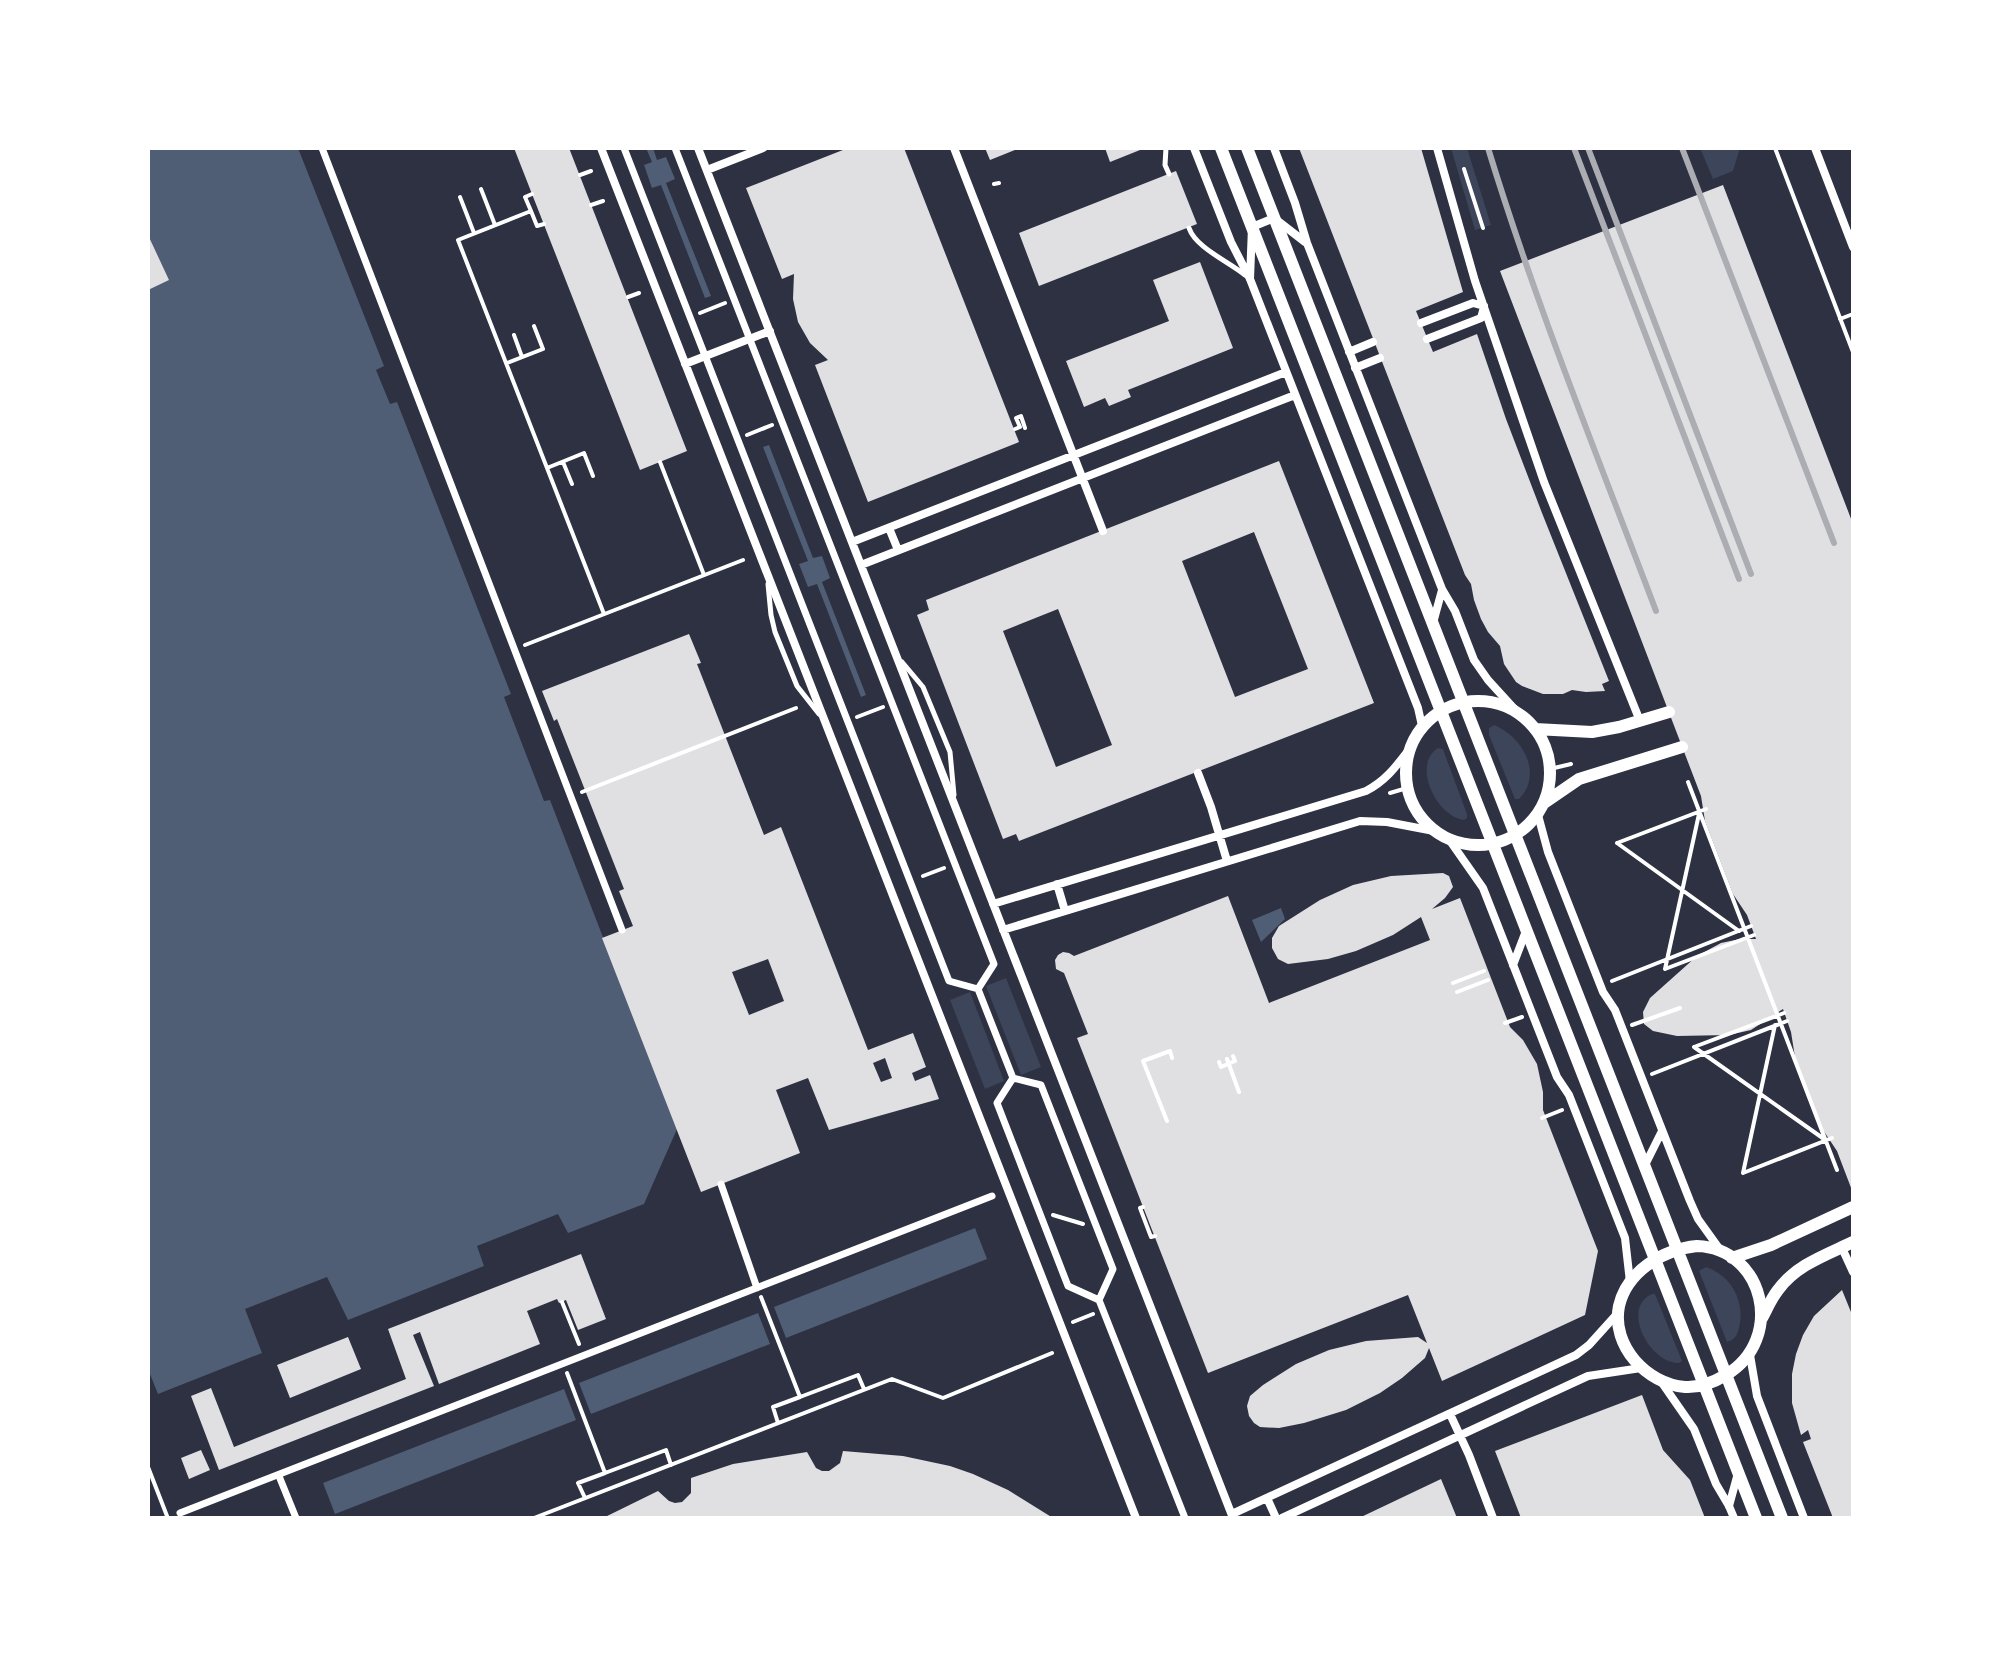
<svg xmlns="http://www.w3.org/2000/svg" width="2001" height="1666" viewBox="0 0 2001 1666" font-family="'DM Sans',sans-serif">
	<rect width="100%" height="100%" fill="#2d3142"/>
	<path fill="#3c4559" d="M1451,148H1467L1491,225L1475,230Z
		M1700,148H1740L1733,171L1713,179Z
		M1494,725C1522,736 1544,774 1519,799H1515L1489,735V728Z
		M1438,748L1443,749L1444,752L1467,814V818L1464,820C1437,817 1411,765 1438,748Z
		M1006,978L1041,1067L1021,1075L986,986Z
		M970,992L1004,1081L985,1089L950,1000Z
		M1706,1267C1730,1275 1744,1299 1740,1323C1738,1333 1737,1339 1727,1342L1699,1271Z
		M1652,1294H1655L1682,1361L1679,1363C1650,1364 1620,1308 1652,1294Z"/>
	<path fill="#4f5d75" d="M148,148H298L384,366L376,370L390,404L397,402L511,694L504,697L544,801L550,800L677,1129L644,1204L568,1233L558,1214L477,1246L484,1266L348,1320L327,1277L245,1309L262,1353L158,1394L148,1369Z
		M646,148H653L657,160L666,157L675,179L666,183L711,296L705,298L661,185L652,188L644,165L652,162Z
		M769,445L813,558L822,556L830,578L822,582L866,695L861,697L817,584L808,587L799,564L808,561L763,447Z
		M1281,908L1285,919L1261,942L1252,920Z
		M975,1228L987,1259L786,1338L774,1307Z
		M758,1313L770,1344L591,1414L579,1383Z
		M564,1389L576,1420L335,1514L323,1483Z"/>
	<path fill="#e0e0e3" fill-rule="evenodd" d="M514,148H569L687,451L640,470Z
		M848,148H904L1019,442L868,502L815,365L828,360L810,343L798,322L793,299L794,274L782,279L746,188Z
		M985,148H1020L990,160Z
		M1105,148H1145L1110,162Z
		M1299,148H1421L1463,292L1416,311L1433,352L1477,334L1506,419L1542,513L1609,681L1602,684L1605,691L1586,692L1572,690L1563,694H1543L1522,686L1516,682L1504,664L1500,646L1488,632L1481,619L1474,600L1471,584L1465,575Z
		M1176,171L1197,224L1039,286L1019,233Z
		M1723,185L1853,524V1193L1837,1151L1823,1130L1795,1057L1791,1032L1783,1009L1751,1030L1729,1035L1677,1036L1653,1031L1644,1024L1643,1012L1650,998L1697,956L1721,943L1740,939H1756L1747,915L1733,894L1705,821L1701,796L1500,271Z
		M148,235L169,280L148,290Z
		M1200,262L1233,348L1128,390L1131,397L1109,406L1105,398L1084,407L1066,361L1169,321L1153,280Z
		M1279,461L1374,703L1019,841L1016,834L1003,839L917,615L929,610L926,600ZM1254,532L1308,669L1235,697L1182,561ZM1058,609L1112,745L1056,767L1003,631Z
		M689,634L701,663L697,664L764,835L781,827L868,1050L913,1033L926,1067L912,1073L915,1081L930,1075L939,1099L829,1130L808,1078L776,1090L800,1153L701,1192L602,938L633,926L619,891L624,889L557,719L554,721L542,691ZM768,959L784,1001L749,1015L732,972ZM885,1058L892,1078L881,1082L873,1063Z
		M1443,873L1449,876L1453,887L1445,898L1432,909L1460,898L1510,1027L1523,1040L1537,1064L1543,1092V1110L1598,1251L1585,1315L1442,1381L1429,1348L1425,1358L1402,1378L1380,1393L1346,1410L1304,1423L1279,1428L1260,1427L1254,1423L1249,1416L1247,1406L1250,1396L1263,1385L1296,1364L1329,1350L1366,1341L1418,1337L1427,1343L1408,1295L1208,1373L1077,1038L1088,1034L1064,973L1056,969L1055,960L1058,955L1063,952L1069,953L1074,956L1228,896L1269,1003L1430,940L1421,917L1393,935L1356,951L1328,959L1288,964L1278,959L1272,948V938L1279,926L1320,900L1353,885L1391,876Z
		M581,1254L606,1319L578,1330L566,1300L559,1303L557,1299L527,1311L540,1344L439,1384L420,1332L413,1335L434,1386L219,1470L191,1396L211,1388L234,1447L406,1379L388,1329Z
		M1842,1290L1853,1317V1518H1833L1803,1442L1811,1439L1808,1430L1801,1435L1792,1403V1374L1796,1354L1803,1335L1814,1316Z
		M348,1337L361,1369L290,1398L277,1365Z
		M1642,1395L1663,1450L1690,1480L1705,1518H1521L1495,1451Z
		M201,1450L210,1470L189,1479L181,1458Z
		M843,1451L903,1456L950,1466L973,1474L1008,1490L1053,1518H603L658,1491L669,1501L675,1503L682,1502L691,1493V1478L733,1464L807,1452L816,1468L822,1471H829L840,1463Z
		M1441,1479L1457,1518H1359Z"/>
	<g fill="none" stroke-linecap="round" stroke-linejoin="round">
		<path stroke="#fff" stroke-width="4" d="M1775,148L1853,352
			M1464,169L1483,228
			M580,175L591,171
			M994,184L999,183
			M481,189L495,225
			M460,197L474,233
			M591,205L603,201
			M531,211L525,197L532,194
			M544,224L537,226L531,211L458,240L604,614
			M628,297L639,293
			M700,313L725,303
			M1840,319L1853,314
			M514,335L522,357
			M507,363L543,349L534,326
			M1015,429L1020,427L1016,418L1021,416L1025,428
			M747,435L772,425
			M563,462L572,484
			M660,462L704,575
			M547,468L584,453L593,476
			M525,645L743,560
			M857,717L883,707
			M1550,769L1571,764
			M1688,782L1837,1170
			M582,792L796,708
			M1390,793L1407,788
			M1617,843L1739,931
			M1617,843L1706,809
			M923,876L944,868
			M1665,969L1699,814
			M1665,969L1754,935
			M1612,981L1751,926
			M1453,983L1484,971
			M1457,992L1488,980
			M1505,1023L1522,1017
			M1632,1025L1680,1008
			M1694,1047L1824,1139
			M1694,1047L1784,1013
			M1227,1059L1239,1092
			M1219,1062L1221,1067L1235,1061L1233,1056
			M1652,1074L1787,1021
			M1542,1118L1562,1110
			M1167,1121L1143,1061L1170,1051L1172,1058
			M1743,1173L1775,1025
			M1743,1173L1832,1138
			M1143,1207L1140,1208L1151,1237L1155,1236
			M1053,1215L1083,1224
			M761,1297L800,1397L858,1375L864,1389
			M562,1302L579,1344
			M1073,1322L1093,1314
			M567,1373L605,1473L666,1450L671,1465
			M778,1423L773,1407L800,1397
			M148,1467L167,1516
			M585,1498L578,1483L605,1473
			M534,1518L892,1379L943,1398L1052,1353"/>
		<path stroke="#fff" stroke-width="5" d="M1166,148L1165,165L1169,174
			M1189,228C1196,248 1228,261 1245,275
			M768,584L771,615L775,632L797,686L819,714
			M902,662L923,687L950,752L954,795"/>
		<path stroke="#fff" stroke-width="7" d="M322,148L622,930
			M624,148L949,981L978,989L1013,1078L997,1103L1068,1286L1099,1300L1185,1518
			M675,148L994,964L978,989
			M1013,1078L1041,1085L1113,1269L1099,1300
			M721,1184L757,1288
			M279,1476L296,1518
			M180,1513L992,1196"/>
		<path stroke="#fff" stroke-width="8" d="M601,148L1136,1518
			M698,148L1233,1518
			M954,148L1103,531
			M1194,148L1231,242L1250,279L1418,708L1422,726
			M1274,148L1295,203L1307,243L1442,589L1455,611L1474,660L1488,680L1519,714
			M1437,148L1475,281L1544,482L1640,721
			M1815,148L1853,247
			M707,170L763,148
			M1250,279L1252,227L1274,218L1305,242
			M1421,323L1473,303L1484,306
			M1427,339L1481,318L1484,307
			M1349,352L1373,342
			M685,364L770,331
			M1355,368L1380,358
			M889,528L898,550
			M852,542L1286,372
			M861,565L1295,395
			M1433,623L1442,590
			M1198,773L1211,807L1227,861
			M1538,815L1548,852L1603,992L1615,1010L1690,1201L1698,1219L1721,1251
			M1448,838L1483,888L1557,1077L1569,1095L1625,1238L1630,1282
			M1057,884L1065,911
			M993,904L1366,791C1385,781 1395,768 1408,751
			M1003,930L1360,821L1387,822L1434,831
			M1513,965L1526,931
			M1645,1165L1662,1131
			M1842,1248L1853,1272
			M1750,1355L1757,1396L1804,1518
			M1660,1380L1694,1429L1716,1484L1729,1506L1734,1518
			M1450,1414L1469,1455L1493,1518
			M1267,1498L1276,1518
			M1729,1506L1738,1473
			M1232,1514L1576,1355L1589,1345L1617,1314
			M1282,1518L1588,1376L1641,1368"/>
		<path stroke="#fff" stroke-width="12" d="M1221,148L1756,1518
			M1247,148L1782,1518
			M1406 773a72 72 0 1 1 144 0a72 72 0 1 1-144 0Z
			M1535,729L1592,732L1619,727L1669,712
			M1544,803L1579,779L1682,747
			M1697,1246C1764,1248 1786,1339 1726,1375C1714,1382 1699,1388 1685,1387C1647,1384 1611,1346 1619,1306C1627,1271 1664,1249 1697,1246Z
			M1732,1258L1771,1245L1853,1207
			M1762,1318C1767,1309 1771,1299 1778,1290C1796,1265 1826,1255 1853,1242"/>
		<path stroke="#abadb3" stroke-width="6" d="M1488,148C1536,305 1598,457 1656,611
			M1574,148L1739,579
			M1588,148L1751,574
			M1682,148L1834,543"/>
	</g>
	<rect width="2001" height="1666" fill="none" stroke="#ffffff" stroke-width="300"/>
</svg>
